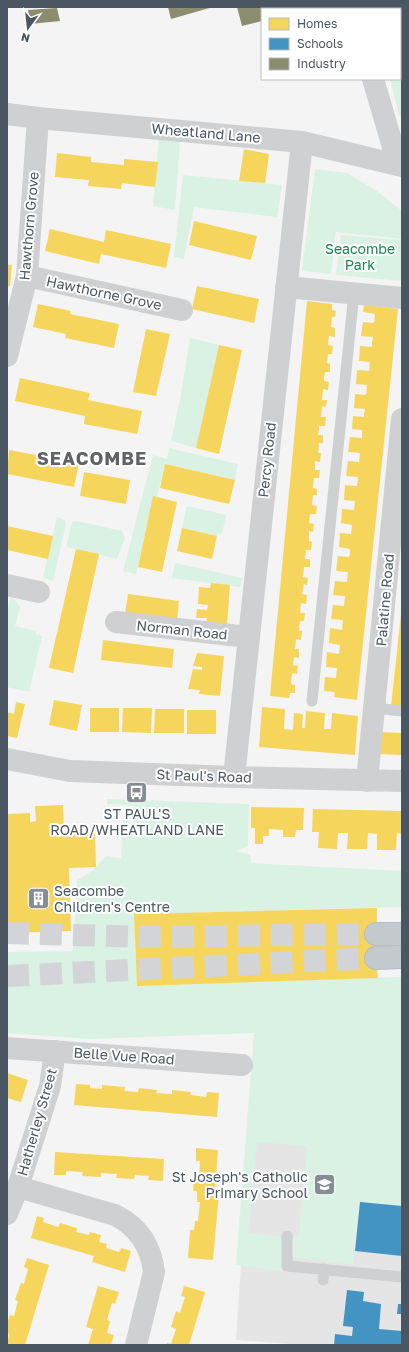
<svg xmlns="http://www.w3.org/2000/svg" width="409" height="1352" viewBox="0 0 409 1352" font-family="'Golos Text',sans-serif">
	<rect width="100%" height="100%" fill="#f4f4f4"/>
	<path fill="#e6e5e6" d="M402,1016V1345H306L236,1340L257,1030Z"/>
	<path fill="#d9f2e3" d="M400,59H402V118L399,115L390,79H400Z
		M159,140L180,141L175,210L153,206Z
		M315,169L347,173L377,191L402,211V239L336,232L331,274L302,271Z
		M183,175L282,185L277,217L194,207L184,259L174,257Z
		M341,235L402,240V281L336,275Z
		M190,338L219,345L196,448L171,441L180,399Z
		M169,448L238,464L235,480L165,464L157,497H153L136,574L123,571L153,455L167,459Z
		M187,506L226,515L222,534L218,533L217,536L182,528Z
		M57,517L65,520L66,524L53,581L43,578Z
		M77,521L122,531L125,538L117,559L66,547L72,522Z
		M175,563L243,578L240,587L172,578Z
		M11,595L20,607L15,626L36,631V634L42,636L29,692L7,687V614Z
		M107,799L249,804L248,846L236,851L250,855L251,863L402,871V907L134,914L137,985L402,977V1206L360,1202L353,1265L288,1257L290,1237H299L307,1146L257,1142L248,1233L284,1237L281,1271L236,1265L254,1033L90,1039L7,1033V952L73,951L77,880L92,871L106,856L121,858L123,820L129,821V827H134L135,806L107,804Z"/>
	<path fill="#f6d55c" d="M244,149L269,154L265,183L239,181Z
		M57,153L91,157V162L124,165V159L158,162L155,187L122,183L121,189L88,186L89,180L55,177Z
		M194,221L257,236L251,260L189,245Z
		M50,229L104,242L106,230L171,244L166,268L101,254L99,264L45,251Z
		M7,265H12L10,286H7Z
		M197,286L259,299L254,323L192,309Z
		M307,301L332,304V310L336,311L335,317H332L331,327L335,328V337L329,336L328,345L333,346L332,354H328L327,363L330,364V372H325L324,376V381L329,382L328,390L323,389L322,400H327L326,407L322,406L321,417H326L325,426H319V429L318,435H323V443H319L318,453H321L320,462L315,461V470H320L319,478H314L313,488L317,489V495H313L312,505L317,506L316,514H310L309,523L314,524L313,532L309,531V541L312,542L311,550H306L305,559H310V567H304L303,577L308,578L307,585L304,584L302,594L307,595L306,604L301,603L300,613H305L304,621H300L299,631H302L301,640L296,639L295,649H299V658L294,657L293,665L298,666L297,674L292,673L291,684L295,685V693H290L289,698L270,696Z
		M38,304L71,311L70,314L119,324L114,348L65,338L66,334L33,327Z
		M364,305L398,309L357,700L334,697L335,692L324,691L325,677L336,678L337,668L326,667L327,652L339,654L340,645L329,643L330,628L342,630L343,620L331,619L333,605L344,606L345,596L333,595L335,581L347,582L348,572L336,571L338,556L349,557L350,554V549L339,547L340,533L351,534L352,525L341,523L342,509L354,510L355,501L344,500L345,485L357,486L358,477L346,476L348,461L359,462L360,453L348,452L350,437L362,438V430L352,429L353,416L364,417V415L365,409L354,408L355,394L366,395L367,385L356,384L357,370L369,371L370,362L359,361L360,346L372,347V343L373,337L361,336L363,322L374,323L375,314L363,312Z
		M146,329L170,334L156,396L133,392Z
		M219,345L242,350L219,454L196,448Z
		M20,378L90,393L88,400L142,411L137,434L84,424L85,416L15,401Z
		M9,450L79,463L74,487L7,474Z
		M165,464L235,480L229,504L160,488Z
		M84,472L130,480L126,504L80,496Z
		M153,496L177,502L162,572L138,567Z
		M7,526L53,536L48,559L7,550Z
		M182,528L217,536L212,559L177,551Z
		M76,549L99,554L73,673L49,668Z
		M211,583L230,585L227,625L206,623L207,618H196L197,609L207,610L208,605L198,604L199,587L210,588Z
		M128,594L179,601L177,620L125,614Z
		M401,614H402V709L391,707Z
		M103,640L174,649L172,668L101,660Z
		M197,653L224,656L220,696L199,694L200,690L188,689L193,669L202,670V667L193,666Z
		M54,700L82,705L77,731L49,725Z
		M16,702L25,704L17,738L7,736V712L14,714Z
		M262,707L285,709L284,729L293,730L294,713L303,714L302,728H305L306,711L325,713L324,729H331L332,713L358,716L355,755L259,747Z
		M90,708H119V732H90Z
		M123,708H152L151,733L122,732Z
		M155,709H184V733H154Z
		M187,710H216V734H187Z
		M380,732L402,733V755L379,754Z
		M63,805L64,832L95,831L96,867L69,868L71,931L7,933V814L30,813V822L36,821L35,806Z
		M251,807L304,808L303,830H296L295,837H283V830L269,829V836H263V844H255V828H251Z
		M313,809L402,811V834L397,833L396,850H377V834L368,833L367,849H347L348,833H338L337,849L318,848L319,832H312Z
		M377,908L376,958L378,978L137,986L134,914Z
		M7,1073L28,1080L21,1102L7,1098Z
		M76,1084L90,1085V1088L102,1089V1085L125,1087L124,1091L138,1092L139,1088L157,1090L156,1093L172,1094V1090L191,1092L190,1095L206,1097L207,1092L219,1093L217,1117L74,1105Z
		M196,1148L218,1150L215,1193H219L213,1260L188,1258L190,1230H194L195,1221H198L200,1202H197V1191H193L194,1179H199L200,1161H196Z
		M55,1152L164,1159L163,1181L148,1180L149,1176L135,1175L134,1179L116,1178L117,1174L101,1173V1177L82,1176L83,1172L66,1171V1175H54Z
		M37,1216L44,1218L43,1222L58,1227L60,1223L77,1228L76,1232L89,1235L90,1232L101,1235L99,1242L107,1244L106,1248L119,1252L121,1248L131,1251L125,1272L92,1262L94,1256L31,1238Z
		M27,1258L49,1265L25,1345H7L9,1334L7,1333V1324L10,1315L14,1316L18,1301L15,1300L21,1283L24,1284L28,1269L24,1267Z
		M98,1286L119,1292L115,1304L112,1303L107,1320L110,1321L107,1333L114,1335L111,1345H88L93,1329L86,1327Z
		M184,1286L205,1292L189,1345H167V1343L171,1344L176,1329L171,1327L176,1311L180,1313L185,1297L181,1296Z"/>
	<path fill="#4393c3" d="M360,1202L402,1206V1256L355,1251Z
		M347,1290L364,1292L363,1301L381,1304L379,1329L402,1331V1345H334L335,1334L352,1336L353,1327L343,1326Z
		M398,1304H402V1314H397Z"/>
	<path fill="#8c8c6e" d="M168,7H213L171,19Z
		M237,7H313L262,9V21L242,26Z
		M57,8L60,21L30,24L28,10Z"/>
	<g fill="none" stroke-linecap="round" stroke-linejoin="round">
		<path stroke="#d2d4d7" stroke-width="22" stroke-dasharray="22 11" stroke-linecap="butt" d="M7,933L145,937L376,934
			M7,976L376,958"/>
		<defs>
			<path id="trunk" d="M376,934H402
				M376,958L402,957"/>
		</defs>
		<use href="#trunk" stroke="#b9bec3" stroke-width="24"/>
		<path stroke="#ced0d2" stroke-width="11" d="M312,701L354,293
			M374,708L402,711
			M287,1236V1266L402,1277
			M323,1280L324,1269"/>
		<path stroke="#ced0d2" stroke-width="22" d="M7,114L38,118L302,142L402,166
			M27,276L182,310
			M286,287L402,298
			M7,356L27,276L38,118
			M7,585L39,592
			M116,622L248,637
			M7,759L70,771L234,777L402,781
			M234,777L302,142
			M367,781L402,419
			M7,1048L242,1065
			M18,1187L115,1215C139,1227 151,1246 154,1272L136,1345
			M7,1214L18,1187L50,1086L55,1051"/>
		<path stroke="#ced0d4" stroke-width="22" d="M352,7V9
			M373,79L393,147L402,161"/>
		<use href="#trunk" stroke="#c4c9cd" stroke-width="22"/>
	</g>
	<defs>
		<symbol id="bus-square" viewBox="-11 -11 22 22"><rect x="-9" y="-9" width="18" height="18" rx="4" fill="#868d94" stroke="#fff"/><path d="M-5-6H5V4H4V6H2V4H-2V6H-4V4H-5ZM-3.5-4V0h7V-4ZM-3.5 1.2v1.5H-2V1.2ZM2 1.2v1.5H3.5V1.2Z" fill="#fff"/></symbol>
		<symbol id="building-square" viewBox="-11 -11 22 22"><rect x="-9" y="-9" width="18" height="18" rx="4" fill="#868d94" stroke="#fff"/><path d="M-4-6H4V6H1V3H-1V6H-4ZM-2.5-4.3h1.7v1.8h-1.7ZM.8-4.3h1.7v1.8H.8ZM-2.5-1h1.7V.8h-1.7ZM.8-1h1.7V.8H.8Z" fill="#fff"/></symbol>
		<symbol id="school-square" viewBox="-11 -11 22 22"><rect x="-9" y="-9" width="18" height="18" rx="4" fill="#868d94" stroke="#fff"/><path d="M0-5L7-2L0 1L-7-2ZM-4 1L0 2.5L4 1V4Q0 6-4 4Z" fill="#fff"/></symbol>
	</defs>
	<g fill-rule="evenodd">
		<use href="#bus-square" x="124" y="780" width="25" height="25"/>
		<use href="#building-square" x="26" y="886" width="25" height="25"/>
		<use href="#school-square" x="312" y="1172" width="25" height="25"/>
	</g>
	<g text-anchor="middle" stroke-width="4" stroke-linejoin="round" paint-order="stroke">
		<g font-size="14" fill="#4a5661" stroke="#fff">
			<text transform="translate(206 133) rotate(5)" y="5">Wheatland Lane</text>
			<text transform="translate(29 226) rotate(-85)" y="5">Hawthorn Grove</text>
			<text transform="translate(104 293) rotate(12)" y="5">Hawthorne Grove</text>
			<text transform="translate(267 460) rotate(-84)" y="5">Percy Road</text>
			<text transform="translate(385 600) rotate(-85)" y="5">Palatine Road</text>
			<text transform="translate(182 630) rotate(6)" y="5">Norman Road</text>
			<text transform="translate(204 776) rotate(2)" y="5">St Paul's Road</text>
			<text transform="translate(124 1056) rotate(4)" y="5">Belle Vue Road</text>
			<text transform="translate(37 1122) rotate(-74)" y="5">Hatherley Street</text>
		</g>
		<g font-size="14" fill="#17864f" stroke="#fff">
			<text x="360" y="254">Seacombe<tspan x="360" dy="16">Park</tspan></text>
		</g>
		<g font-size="14" fill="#4a5661" stroke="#fff">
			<text x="137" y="819">ST PAUL'S<tspan x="137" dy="16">ROAD/WHEATLAND LANE</tspan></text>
			<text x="54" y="896" text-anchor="start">Seacombe<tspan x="54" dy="16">Children's Centre</tspan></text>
			<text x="308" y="1182" text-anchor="end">St Joseph's Catholic<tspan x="308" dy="16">Primary School</tspan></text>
		</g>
		<g font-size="18" font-weight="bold" letter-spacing="1" fill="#5f6368" stroke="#fff">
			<text x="92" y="465">SEACOMBE</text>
		</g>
	</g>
	<rect width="409" height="1352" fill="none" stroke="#4a5661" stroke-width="16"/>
	<rect x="261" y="8" width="140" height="72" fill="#ffffff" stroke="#b7bbc0"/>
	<rect x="269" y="18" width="20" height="12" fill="#f6d55c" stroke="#b7bbc0"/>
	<text x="297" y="28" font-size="12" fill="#4a5661">Homes</text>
	<rect x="269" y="38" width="20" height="12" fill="#4393c3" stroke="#b7bbc0"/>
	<text x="297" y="48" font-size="12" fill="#4a5661">Schools</text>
	<rect x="269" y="58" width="20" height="12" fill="#8c8c6e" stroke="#b7bbc0"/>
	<text x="297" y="68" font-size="12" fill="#4a5661">Industry</text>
	<g transform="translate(28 28) rotate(195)" stroke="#ffffff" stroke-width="3" paint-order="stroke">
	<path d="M0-3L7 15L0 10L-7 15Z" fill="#4a5661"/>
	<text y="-6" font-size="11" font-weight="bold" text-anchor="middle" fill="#4a5661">N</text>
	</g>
</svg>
